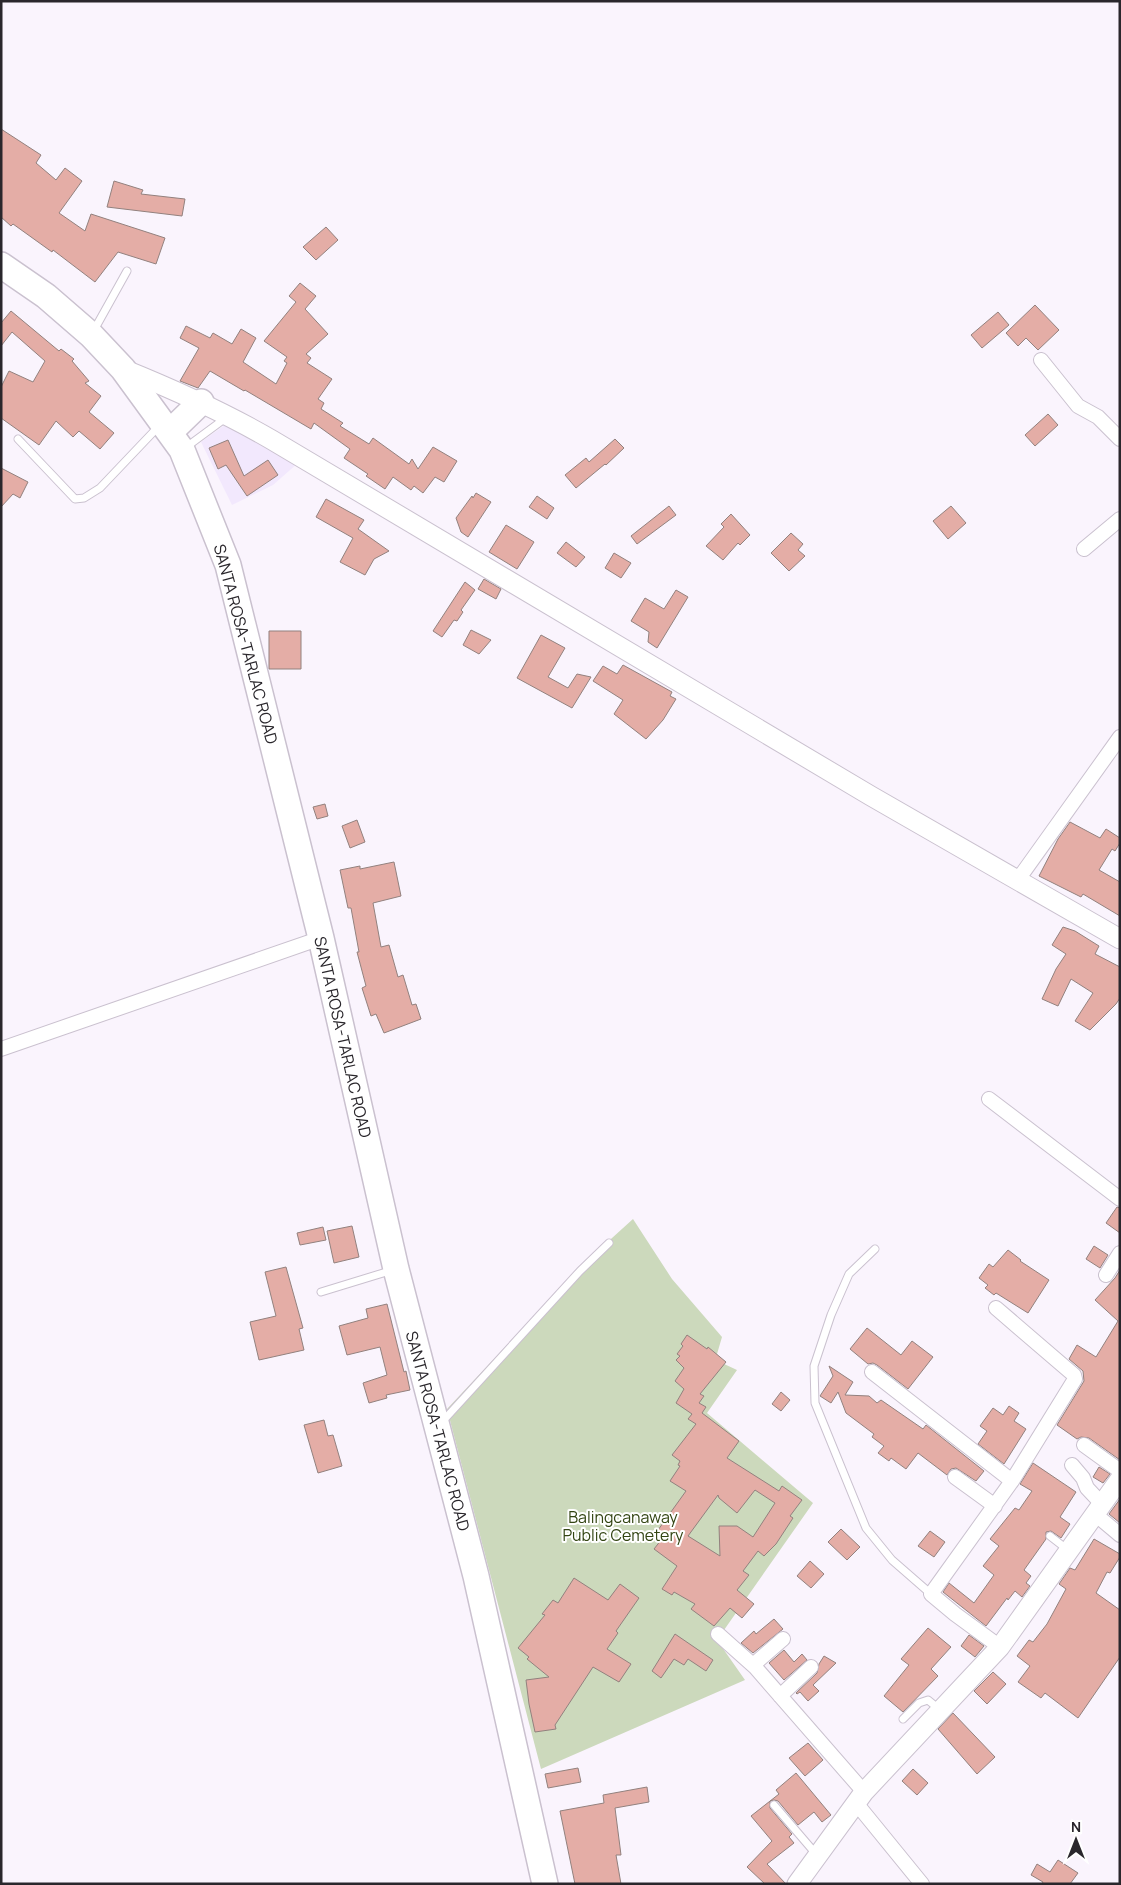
<svg xmlns="http://www.w3.org/2000/svg" width="1121" height="1885" viewBox="0 0 1121 1885" font-family="Manrope,sans-serif">
	<rect width="100%" height="100%" fill="#faf4fd"/>
	<path fill="#f2e8fd" d="M229,422L298,463L273,485L232,505L201,442Z"/>
	<path fill="#ccd9bc" d="M633,1219L672,1279L722,1337L717,1354L722,1363L737,1370L707,1413L813,1503L717,1640L745,1680L541,1769L447,1409L580,1267Z"/>
	<path fill="#e4ada6" stroke="#92817e" fill-rule="evenodd" d="M1,129L41,155L36,163L56,180L65,168L82,181L59,213L85,231L91,214L165,238L156,264L118,252L95,282L53,250L52,252L13,224L11,226L1,217Z
		M114,181L143,190L141,194L185,199L182,216L107,207Z
		M326,227L338,240L316,260L303,247Z
		M300,283L316,296L305,309L328,334L306,354L311,358L307,363L332,379L318,399L324,403L321,409L343,423L340,426L369,444L373,438L409,464L412,459L418,469L433,447L457,461L444,482L435,477L423,493L414,486L411,490L393,477L385,489L366,476L368,474L344,458L350,449L314,423L311,429L245,390L244,391L210,371L198,388L180,381L199,348L180,338L186,326L210,338L213,333L232,344L241,329L256,338L243,362L276,384L287,363L284,361L287,357L264,341L296,302L289,296Z
		M1035,305L1059,330L1038,350L1026,338L1018,346L1006,333Z
		M11,311L59,351L61,349L74,359L72,361L89,381L85,383L101,396L89,412L114,433L100,449L79,431L73,437L56,421L39,445L1,418V387L9,371L33,382L45,361L12,332L1,346V323Z
		M998,312L1009,325L982,348L971,335Z
		M1048,414L1058,425L1035,446L1025,435Z
		M615,439L624,448L606,465L605,464L576,488L565,475L586,458L589,462Z
		M228,440L244,476L268,460L278,475L247,496L226,465L218,469L209,448Z
		M1,468L28,482L20,498L13,494L1,507Z
		M476,493L491,502L468,537L461,532L456,518L472,496L473,498Z
		M537,496L554,508L547,519L529,507Z
		M326,499L364,520L358,529L389,551L374,559L365,575L340,562L353,538L316,517Z
		M669,506L676,515L637,544L631,536Z
		M951,506L966,523L948,539L933,521Z
		M731,514L750,535L740,545L738,543L723,560L706,546L724,527L721,524Z
		M506,525L534,542L517,569L489,552Z
		M791,533L803,544L798,550L805,556L789,571L771,553Z
		M566,542L585,557L576,567L557,553Z
		M614,553L631,563L621,578L605,568Z
		M484,579L501,589L496,599L478,589Z
		M465,582L475,590L461,610L463,612L457,621L454,620L442,637L433,631Z
		M676,590L688,597L657,648L648,642L649,632L631,621L645,598L664,609Z
		M471,630L491,640L479,654L463,645Z
		M269,631H301V669H269Z
		M541,635L565,648L548,677L568,688L577,674L591,677L572,708L517,678Z
		M623,665L672,692L670,696L676,699L663,720L646,739L614,714L623,700L593,681L603,666L617,674Z
		M325,804L328,816L317,819L313,807Z
		M357,820L365,842L350,848L342,826Z
		M1070,822L1100,838L1106,829L1120,838V843L1115,851L1112,849L1099,870L1120,882V916L1083,894L1081,897L1039,876L1058,839Z
		M394,862L401,896L373,903L381,947L389,945L398,977L403,975L412,1005L416,1004L421,1019L384,1033L376,1014L371,1016L362,988L366,986L357,952H359L351,908H348L340,870L360,866V869Z
		M1063,927L1075,931L1099,946L1095,954L1120,967V998L1116,1004L1090,1030L1075,1021L1093,993L1071,979L1058,1006L1042,999L1056,969L1066,954L1052,945Z
		M1117,1207L1120,1208V1233L1106,1223Z
		M352,1226L359,1257L334,1263L327,1231Z
		M323,1227L326,1240L300,1245L297,1233Z
		M1094,1246L1108,1255L1100,1268L1086,1259Z
		M1008,1250L1021,1260L1020,1261L1049,1280L1028,1313L996,1293L994,1295L985,1288L988,1285L979,1278L989,1264L993,1267Z
		M286,1267L303,1328L299,1329L304,1350L259,1360L250,1322L276,1316L265,1272Z
		M1120,1270V1460L1089,1438L1081,1437L1077,1439L1057,1425L1084,1381L1083,1371L1069,1359L1077,1345L1096,1357L1118,1321L1095,1300L1115,1278Z
		M387,1304L404,1372L406,1371L410,1390L386,1395L387,1398L369,1403L363,1383L387,1375L380,1347L347,1355L339,1326L368,1318L366,1309Z
		M867,1328L901,1355L912,1341L933,1357L908,1389L877,1365L873,1363L868,1364L850,1349Z
		M687,1335L707,1349L708,1347L726,1362L700,1394L704,1396L699,1403L706,1407L702,1413L739,1441L727,1458L779,1491L782,1486L802,1500L790,1516L793,1518L776,1544L764,1556L758,1551L743,1571L749,1575L737,1590L754,1604L742,1618L730,1608L714,1626L691,1609L695,1604L674,1592L672,1595L662,1589L677,1566L654,1549L665,1535L658,1530L686,1491L670,1481L680,1466L678,1465L680,1461L672,1455L696,1424L688,1419L692,1414L676,1403L684,1389L675,1381L684,1368L676,1360L680,1356L677,1354L683,1346L681,1344ZM755,1490L775,1503L753,1537L737,1526H719L720,1556L688,1536L718,1495L719,1498L737,1513Z
		M829,1366L853,1382L845,1395L869,1396L877,1403L881,1400L923,1429L926,1425L984,1471L976,1481L956,1468L951,1469L947,1475L918,1453L906,1469L891,1458L889,1461L878,1453L884,1446L872,1437L874,1434L846,1413L838,1392L831,1403L820,1396L833,1376Z
		M781,1392L790,1400L781,1411L772,1404Z
		M1009,1406L1019,1413L1014,1421L1026,1429L1004,1464L978,1444L987,1431L980,1426L993,1408L1003,1415Z
		M324,1420L328,1436L333,1435L342,1466L318,1473L304,1425Z
		M1033,1463L1076,1492L1060,1517L1070,1524L1061,1538L1051,1531L1046,1532V1539L1024,1570L1031,1576L1026,1583L1030,1586L1022,1597L1015,1591L1008,1600L1007,1598L986,1626L943,1592L949,1583L974,1603L994,1575L983,1566L999,1546L990,1539L1015,1508L1019,1510L1032,1491L1020,1484Z
		M1099,1467L1110,1474L1103,1483L1093,1477Z
		M1120,1499V1523L1109,1514Z
		M841,1529L860,1547L847,1560L828,1542Z
		M930,1531L945,1542L934,1557L918,1546Z
		M1094,1539L1120,1554V1557L1110,1573L1107,1572L1096,1593L1120,1610V1657L1078,1718L1045,1693L1041,1698L1018,1682L1030,1666L1017,1656L1029,1640L1033,1642L1047,1624L1066,1589L1059,1584L1070,1568L1075,1570Z
		M810,1561L824,1574L811,1588L797,1576Z
		M574,1578L608,1600L620,1584L639,1598L616,1631L618,1633L607,1649L631,1664L619,1682L593,1667L555,1725L556,1729L535,1732L529,1704L526,1680L549,1677L527,1659L529,1657L518,1648L545,1615L542,1614L553,1600L558,1603Z
		M774,1619L783,1629L753,1653L741,1643L754,1631L756,1634Z
		M928,1628L951,1647L931,1669L938,1676L903,1712L884,1696L909,1665L901,1659Z
		M675,1634L713,1660L706,1671L688,1659L684,1665L674,1659L661,1678L652,1671Z
		M969,1635L984,1646L975,1657L961,1646Z
		M784,1650L794,1662L802,1654L807,1660L784,1680L769,1663Z
		M824,1656L836,1663L813,1685L819,1691L808,1701L800,1692L797,1694L796,1693L817,1673L819,1664Z
		M993,1672L1006,1684L987,1704L974,1691Z
		M953,1713L995,1757L977,1774L938,1729Z
		M808,1743L823,1760L805,1776L789,1758Z
		M578,1768L581,1782L548,1788L545,1774Z
		M913,1769L928,1783L917,1795L902,1781Z
		M796,1773L831,1815L822,1822L814,1812L798,1825L778,1801L774,1800L770,1801V1808L792,1834L789,1837L794,1843L767,1864L786,1884H765L747,1867L772,1841L751,1816L779,1794L776,1790Z
		M647,1787L649,1802L615,1808L621,1855H616L621,1884H575L560,1811L604,1803L603,1795Z
		M1058,1860L1078,1873L1070,1884H1042L1043,1882L1031,1875L1037,1864L1050,1872Z"/>
	<g fill="none" stroke-linecap="round" stroke-linejoin="round">
		<defs>
			<path id="lane" d="M93,332L127,271
				M18,439L75,499L84,498L100,488L159,426
				M185,448L227,417
				M875,1249L849,1274L831,1315L814,1366L815,1403L866,1528L892,1560L931,1594
				M321,1292L393,1270
				M442,1422L580,1271L609,1243
				M1050,1536L1068,1550
				M903,1719L919,1703L928,1700L939,1709
				M774,1805L816,1854"/>
			<path id="street" d="M1041,360L1078,406L1098,417L1120,439
				M1084,549L1120,519
				M1017,881L1120,737
				M1,1049L321,938
				M989,1099L1120,1199
				M1106,1275L1120,1253
				M996,1308L1074,1375L1075,1379L1012,1481L931,1594L955,1614L1000,1647
				M872,1372L1012,1481
				M1084,1445L1120,1471
				M1072,1465L1083,1478L1087,1488L1102,1504
				M955,1477L995,1506
				M1095,1514L1120,1535
				M718,1634L755,1667L864,1792
				M753,1665L783,1639
				M780,1696L811,1667
				M856,1803L922,1884"/>
			<path id="secondary" d="M123,369C175,390 224,412 272,440L871,796L1120,939
				M797,1884L864,1792L1000,1647L1120,1479"/>
			<path id="highway" d="M1,265L46,296L91,335L123,369L182,450L228,565L321,938L396,1269L476,1576L545,1884
				M170,432L201,402"/>
		</defs>
		<use href="#lane" stroke="#cac1cf" stroke-width="9"/>
		<use href="#street" stroke="#cac1cf" stroke-width="16"/>
		<use href="#secondary" stroke="#cac1cf" stroke-width="21"/>
		<use href="#highway" stroke="#cac1cf" stroke-width="28"/>
		<use href="#lane" stroke="#fff" stroke-width="7"/>
		<use href="#street" stroke="#fff" stroke-width="14"/>
		<use href="#secondary" stroke="#fff" stroke-width="19"/>
		<use href="#highway" stroke="#fff" stroke-width="25"/>
	</g>
	<g text-anchor="middle" stroke-width="4" stroke-linejoin="round" paint-order="stroke">
		<g font-size="16" fill="#2a272c" stroke="#fff">
			<text transform="translate(246 644) rotate(75)" y="6">SANTA ROSA-TARLAC ROAD</text>
			<text transform="translate(343 1037) rotate(77)" y="6">SANTA ROSA-TARLAC ROAD</text>
			<text transform="translate(438 1431) rotate(75)" y="6">SANTA ROSA-TARLAC ROAD</text>
		</g>
		<g font-size="16" fill="#334513" stroke="#fff">
			<text x="623" y="1523">Balingcanaway<tspan x="623" dy="18">Public Cemetery</tspan></text>
		</g>
	</g>
	<rect width="1121" height="1885" fill="none" stroke="#2a272c" stroke-width="5"/>
	<g transform="translate(1076 1840)" stroke="#ffffff" stroke-width="4" paint-order="stroke">
	<path d="M0-4L9 19L0 12L-9 19Z" fill="#2a272c"/>
	<text y="-8" font-size="14" font-weight="bold" text-anchor="middle" fill="#2a272c">N</text>
	</g>
</svg>
